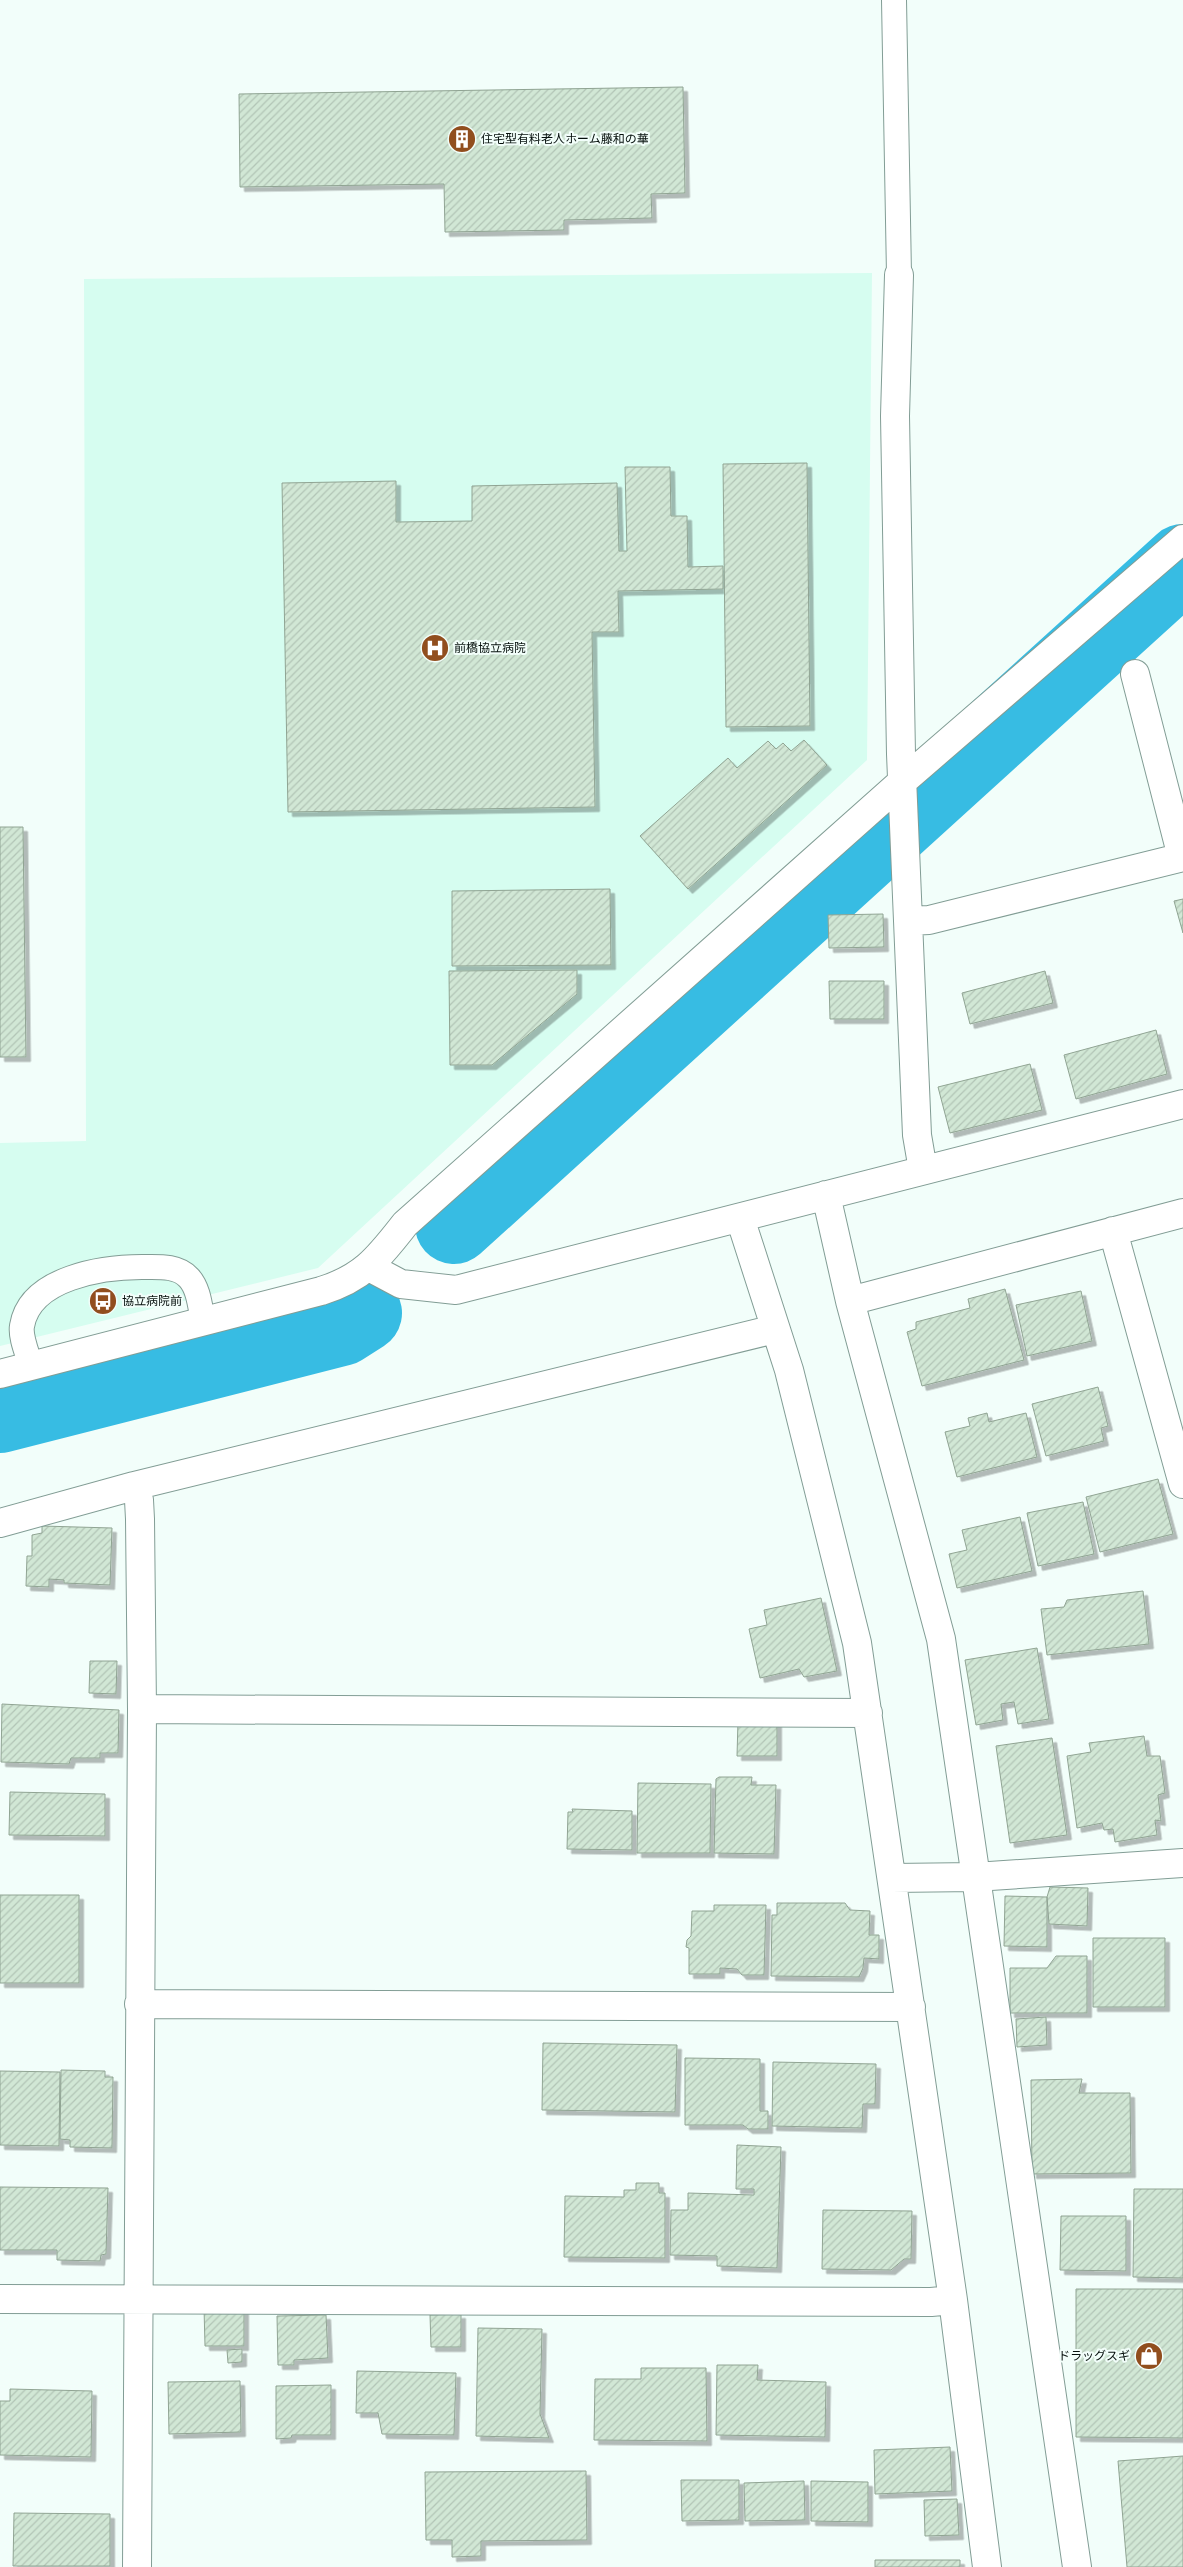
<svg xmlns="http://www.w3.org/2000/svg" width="1183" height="2567" viewBox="0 0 1183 2567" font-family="Bitter,'Noto Sans JP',serif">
	<defs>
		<pattern id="building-hatch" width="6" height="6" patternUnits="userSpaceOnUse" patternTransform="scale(1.25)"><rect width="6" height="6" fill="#d1e7d5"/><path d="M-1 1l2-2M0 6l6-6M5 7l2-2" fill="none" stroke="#b2c5b6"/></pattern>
		<filter id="shadow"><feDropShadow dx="4.5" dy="4.5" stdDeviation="0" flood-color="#0004"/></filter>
	</defs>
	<rect width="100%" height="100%" fill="#f2fefa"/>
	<path fill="#d6fdf0" d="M872,273L867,760L318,1268L0,1346V1143L86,1141L84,279Z"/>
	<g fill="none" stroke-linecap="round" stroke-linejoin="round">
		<path stroke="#37bce3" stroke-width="78" d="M454,1225L1183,563
			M0,1414L341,1327L363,1313"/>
	</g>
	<path fill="url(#building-hatch)" stroke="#90a493" filter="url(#shadow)" d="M683,87L685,193L651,194L652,218L564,220V230L445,232L444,184L240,187L239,94Z
		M807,463L810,726L726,727L723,464Z
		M625,467H670L671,516H687L688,567L723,566V589L618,591L619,632H592L595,807L288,812L282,483L396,481V522L472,521V486L617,483L619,551H627Z
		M804,740L827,765L688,889L640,836L728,758L737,768L768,741L776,749L783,743L791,751Z
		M0,827H23L26,1057H0Z
		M610,889L611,965L452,966V891Z
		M1183,899V933L1174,901Z
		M883,914L884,947L829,948L828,915Z
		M577,970V994L492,1065H450L449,971Z
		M1045,971L1053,1003L970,1024L962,993Z
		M829,981H884V1019H830Z
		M1156,1030L1167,1074L1076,1099L1064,1055Z
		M1030,1064L1042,1110L950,1133L938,1087Z
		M1005,1289L1024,1360L922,1386L907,1332L916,1329V1322L970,1308L968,1299Z
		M1081,1291L1092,1341L1027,1356L1016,1305Z
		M1098,1387L1108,1426L1101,1428L1104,1441L1046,1456L1032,1404Z
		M987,1413L989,1422L1026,1413L1037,1457L957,1477L945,1432L970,1426L968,1418Z
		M1158,1479L1173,1534L1100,1552L1086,1497Z
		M1083,1502L1094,1554L1038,1566L1027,1513Z
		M1020,1517L1032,1571L957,1588L949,1554L967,1550L962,1530Z
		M42,1526L112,1528L110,1585L64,1583V1580L49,1579V1587L26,1586L27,1556H32V1535L42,1533Z
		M1143,1591L1149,1644L1047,1655L1041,1609L1064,1607L1067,1600Z
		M821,1598L837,1671L804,1677L799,1669L760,1678L749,1629L767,1625L764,1610Z
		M1037,1648L1049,1719L1018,1724L1014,1702L1001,1704L1003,1720L976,1725L965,1660Z
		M90,1661H117L116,1694L89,1693Z
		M2,1704L119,1710L118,1753H100V1758H71L69,1764L1,1762Z
		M738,1721H777V1756H737Z
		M1144,1736L1147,1756H1160L1165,1793L1158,1795L1161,1821L1155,1820L1157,1835L1115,1842L1113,1829L1104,1830L1102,1823L1077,1828L1067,1756L1091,1752L1089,1743Z
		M1052,1738L1067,1835L1010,1843L996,1746Z
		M719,1777H752L751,1785H776L774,1854L714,1853L716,1779Z
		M638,1783L711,1784L710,1853H637Z
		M10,1792L105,1794V1836L9,1835Z
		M572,1809L632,1811V1850L567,1849L568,1812H573Z
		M1050,1887L1088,1888L1087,1926L1049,1924L1047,1897Z
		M0,1895H79V1983H0Z
		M1005,1896L1047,1897V1947L1004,1946Z
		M777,1903H845L850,1910L870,1911L869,1935H879V1959L864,1958L863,1968L859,1977L771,1976L772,1915H777Z
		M714,1905H766L764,1975H742L737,1969L720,1968V1974H689V1948L686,1947L687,1940L691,1936L692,1911H714Z
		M1093,1938H1165V2007H1093Z
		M1056,1956H1087V2013H1010V1968H1047Z
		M1046,2017L1047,2045L1017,2047L1016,2019Z
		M543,2043L677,2045L675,2112L542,2110Z
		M685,2058L760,2059V2111H768V2129H748L743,2125H685Z
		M773,2062L876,2064L875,2104H863L862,2128L772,2126Z
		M61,2070L105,2071V2077H113L112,2148L70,2147V2140L60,2139Z
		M0,2071L60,2072L59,2146L0,2145Z
		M1082,2079L1079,2093H1130L1131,2173L1032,2174L1031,2080Z
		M737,2145L781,2147L777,2268L717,2266V2256L670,2255L671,2210H688V2193L754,2195V2189H736Z
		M636,2183H659V2193H665V2258L564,2257L565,2196L624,2197V2190H636Z
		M0,2187L108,2188L106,2254L101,2255L100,2261L57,2260V2250H0Z
		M1134,2189H1183V2278L1133,2277Z
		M823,2210L912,2211L911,2259H904L891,2270L822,2269Z
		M1061,2216H1126V2271L1060,2270Z
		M1076,2289H1183V2438L1076,2437Z
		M204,2308H244V2346H205Z
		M461,2314V2347H431L430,2315Z
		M326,2315L328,2358L294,2360V2365H278L277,2316Z
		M478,2328L542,2329L540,2414L549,2438L476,2436Z
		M242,2349V2362L228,2363L227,2350Z
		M717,2365H758L757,2380L826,2382L825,2437L716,2435Z
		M641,2368H706L707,2441L594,2440L595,2379H641Z
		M357,2371L456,2373L454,2435L382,2434L378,2413H356Z
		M240,2381L241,2432L169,2434L168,2382Z
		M331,2385V2435H292L291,2438L276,2439V2386Z
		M10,2389L92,2391L91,2457L0,2455V2401H10Z
		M950,2447L952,2491L875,2494L874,2450Z
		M1183,2456V2567H1127L1118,2461Z
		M586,2471L587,2540L481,2541V2556L452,2557V2540H426L425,2472Z
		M681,2480H739V2520L682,2521Z
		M804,2481L805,2520L745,2521L744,2483Z
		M811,2481L868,2482V2522L811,2521Z
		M957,2499L959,2535L925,2536L924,2500Z
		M14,2513L110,2514V2566H13Z
		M875,2560H960V2567H875Z"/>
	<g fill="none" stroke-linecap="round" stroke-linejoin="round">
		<defs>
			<path id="service" d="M894,0L899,275
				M31,1366C28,1355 20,1337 22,1326C30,1277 104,1267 142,1267C157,1267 178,1265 189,1278C199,1289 200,1307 203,1321"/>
			<path id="minor" d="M899,275L895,416L901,754L917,1135L923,1170
				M1135,674L1182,857
				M909,921L929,920L1183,857
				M826,1195L850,1301L941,1639L1077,2567
				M740,1218L789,1370L857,1643L953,2300L987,2567
				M1113,1231L1183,1484
				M369,1267L401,1284L456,1290L1183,1104
				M850,1301L1183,1213
				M0,1374L321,1291C364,1278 379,1257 405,1224L903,781L1183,539
				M134,1486L139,1500L140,1519L142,1709L137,2567
				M0,1523L134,1486L775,1329
				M142,1709L868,1713
				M892,1878L975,1877L1183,1863
				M139,2004L911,2007
				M0,2299L931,2302L953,2300"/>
		</defs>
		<use href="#service" stroke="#829d95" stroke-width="26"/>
		<use href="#minor" stroke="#829d95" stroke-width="30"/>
		<use href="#service" stroke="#fff" stroke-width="24"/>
		<use href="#minor" stroke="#fff" stroke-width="28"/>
	</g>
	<defs>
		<symbol id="building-disc" viewBox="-11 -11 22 22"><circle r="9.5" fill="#914e1e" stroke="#f2fefa"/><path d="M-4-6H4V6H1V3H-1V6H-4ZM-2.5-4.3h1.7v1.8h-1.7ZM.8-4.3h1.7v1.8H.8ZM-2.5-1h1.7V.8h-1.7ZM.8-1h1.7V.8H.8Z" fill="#fff"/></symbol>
		<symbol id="hospital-disc" viewBox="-11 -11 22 22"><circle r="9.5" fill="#914e1e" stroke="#f2fefa"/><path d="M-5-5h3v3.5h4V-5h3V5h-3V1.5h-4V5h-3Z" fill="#fff"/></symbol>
		<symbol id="bus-disc" viewBox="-11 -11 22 22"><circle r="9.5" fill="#914e1e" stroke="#f2fefa"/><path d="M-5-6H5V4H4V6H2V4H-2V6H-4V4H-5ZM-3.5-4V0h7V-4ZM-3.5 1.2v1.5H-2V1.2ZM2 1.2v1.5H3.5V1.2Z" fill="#fff"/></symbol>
		<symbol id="shop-disc" viewBox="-11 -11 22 22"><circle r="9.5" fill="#914e1e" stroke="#f2fefa"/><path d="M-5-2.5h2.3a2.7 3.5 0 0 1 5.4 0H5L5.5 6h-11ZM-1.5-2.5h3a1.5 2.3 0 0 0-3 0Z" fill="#fff"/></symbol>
	</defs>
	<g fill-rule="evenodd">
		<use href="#building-disc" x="446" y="123" width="32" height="32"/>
		<use href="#hospital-disc" x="419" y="632" width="32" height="32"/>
		<use href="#bus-disc" x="87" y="1285" width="32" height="32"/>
		<use href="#shop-disc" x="1133" y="2340" width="32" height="32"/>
	</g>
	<g text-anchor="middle" stroke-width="4" stroke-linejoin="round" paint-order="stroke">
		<g font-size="12" fill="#050f0c" stroke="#f2fefa" text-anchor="start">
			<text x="481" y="143">住宅型有料老人ホーム藤和の華</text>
			<text x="454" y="652">前橋協立病院</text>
			<text x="122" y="1305">協立病院前</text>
			<text x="1130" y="2360" text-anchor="end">ドラッグスギ</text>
		</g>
	</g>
</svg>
